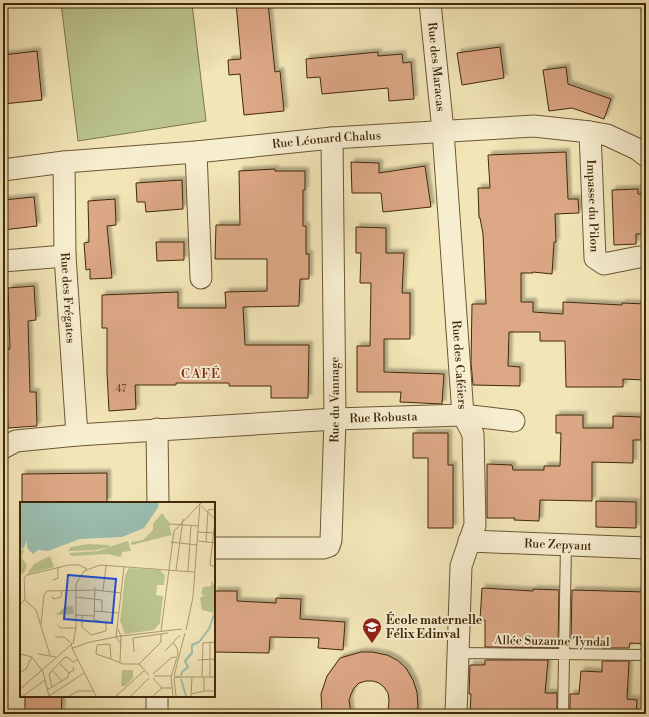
<svg xmlns="http://www.w3.org/2000/svg" width="649" height="717" viewBox="0 0 649 717" font-family="'Libre Bodoni',serif">
	<defs>
		<filter id="shadow"><feDropShadow dx="3.5" dy="-3.5" stdDeviation="1" flood-color="#0004"/></filter>
	</defs>
	<rect width="100%" height="100%" fill="#f2e5b6"/>
	<filter id="stains"><feTurbulence type="fractalNoise" baseFrequency=".005" numOctaves="4"/><feColorMatrix values="0 0 0 0 .2 0 0 0 0 .09 0 0 0 0 .02 0 0 0 .5 -.17"/></filter>
	<radialGradient id="worn" r=".72"><stop offset=".6" stop-color="#630" stop-opacity="0"/><stop offset="1" stop-color="#630" stop-opacity=".3"/></radialGradient>
	<path fill="#bbc48d" stroke="#7e764c" d="M61,3H191L192,4L206,121L78,141Z"/>
	<path fill="#dca785" stroke="#40280a" filter="url(#shadow)" d="M236,3H268L275,72L280,71L284,111L244,115L240,74L229,75L228,60L241,59Z
		M500,47L504,78L462,85L457,53Z
		M37,51L42,100L3,104V55Z
		M378,52V56L402,54L403,63L411,62L414,99L389,101L388,88L322,94L320,77L307,78L306,59Z
		M566,67L568,84L611,99L604,119L572,108L549,111L543,70Z
		M566,152L568,199H578L579,213L555,214L556,242H554L552,274L533,272V273H521V302H533V312L563,314V302L622,305V303L646,304V362H645L644,380L623,379V387H566L565,341H540V332H509L508,366L520,367V386L473,385L471,363L472,304H486L483,234L480,218H479L478,188H490L488,155Z
		M351,162L379,163V173L425,166L431,207L383,212L381,193H352Z
		M275,169V171H305V190H303V226H306V254H309V279H300L299,306L243,307L245,345H309L308,398H271V386H229V383H176V385H135L136,409L109,411L107,372V328H102V295L178,292V308H226L225,292L267,291V259H215L216,225H240L239,171Z
		M182,180L183,209L146,212L145,202H137L136,183Z
		M638,189V194H646V234H636V244L614,245L612,190Z
		M34,197L37,226L3,230V200Z
		M115,199L116,225L107,226L112,278L90,279V269L86,270L84,243L89,242L88,201Z
		M356,227L386,228V253H404L402,293H410V339H384V372L444,374L442,404L400,402L401,392H357V346H370L371,283H360L361,253H356Z
		M156,242H184V260L157,261Z
		M34,286L36,320L28,321L30,392H36L37,426L8,428L6,377H4L3,350L10,349L8,288Z
		M556,415H583V428H613V416L641,417V440H633V463L592,462V501L540,500L539,521L514,520L515,518H487V464L512,465L513,470H544V466H560L561,433H556Z
		M413,433H448V465H453V528H428V458H413Z
		M107,473V502L22,503V474Z
		M596,501L636,502V528L596,527Z
		M482,588L533,591V589L559,590L558,648L485,647V620H480Z
		M572,590L646,592V644L630,643L629,648H602V641L571,640Z
		M214,591H237V601L276,603V598L301,599L300,619L345,622L343,650L318,648L319,638L270,637L269,653L214,652Z
		M361,652H372L387,655L397,660L406,668L413,680L417,692L418,707L416,714H388L389,700L388,693L384,687L379,683L373,681H366L359,683L354,688L351,694L349,700L351,714H322L321,694L327,676L340,658Z
		M485,660H548L545,693H557V714H470L471,694H469L470,665H485Z
		M602,661H629L627,699L637,700L636,714H570V694H579L581,671L602,672Z
		M25,696H62L61,714H25Z"/>
	<g fill="none" stroke-linecap="round" stroke-linejoin="round">
		<defs>
			<path id="service" d="M457,653L646,655
				M563,714L566,545"/>
			<g id="minor">
				<path id="s1" d="M430,3L443,131L463,415L473,434L475,525L461,566L456,714"/>
				<path id="s2" d="M590,132L595,258L604,264L639,257"/>
				<path d="M196,152L201,278"/>
				<path id="s3" d="M64,162L65,256L77,435"/>
				<path id="s4" d="M3,170L64,162L196,152L332,138L534,126L590,132L607,135L637,149L646,156"/>
				<path d="M3,261L65,256"/>
				<path d="M157,429L158,503"/>
				<path id="s5" d="M3,448L16,441L77,435L335,419L463,415L514,421"/>
				<path id="s6" d="M469,541L646,548"/>
				<path id="s7" d="M214,548H323L329,546L331,540L335,419L332,138"/>
				<path d="M157,714V696"/>
			</g>
		</defs>
		<use href="#service" stroke="#6c5735" stroke-width="12"/>
		<use href="#minor" stroke="#6c5735" stroke-width="23"/>
		<use href="#service" stroke="#f7eed0" stroke-width="10"/>
		<use href="#minor" stroke="#f7eed0" stroke-width="21"/>
	</g>
	<defs>
		<symbol id="school-pin" viewBox="-11 -11 22 30"><path d="M0 17L-7.5 6A9.5 9.5 0 1 1 7.5 6Z" fill="#8f2418" stroke="#f7eed0"/><path d="M0-5L7-2L0 1L-7-2ZM-4 1L0 2.5L4 1V4Q0 6-4 4Z" fill="#fff"/></symbol>
	</defs>
	<g fill-rule="evenodd">
		<use href="#school-pin" x="361" y="616" width="22" height="30"/>
	</g>
	<g text-anchor="middle" stroke-width="4" stroke-linejoin="round" paint-order="stroke">
		<g font-size="10" fill="#674829">
			<text x="121" y="392">47</text>
		</g>
		<g font-size="12" fill="#40280a" stroke="#f7eed0">
			<text dy="4" stroke="none"><textPath href="#s1" startOffset="64">Rue des Maracas</textPath></text>
			<text dy="4" stroke="none"><textPath href="#s4" startOffset="325">Rue Léonard Chalus</textPath></text>
			<text dy="4" stroke="none"><textPath href="#s2" startOffset="74">Impasse du Pilon</textPath></text>
			<text dy="4" stroke="none"><textPath href="#s3" startOffset="136">Rue des Frégates</textPath></text>
			<text dy="4" stroke="none"><textPath href="#s1" startOffset="363">Rue des Caféiers</textPath></text>
			<text dy="4" stroke="none"><textPath href="#s7" startOffset="262">Rue du Vannage</textPath></text>
			<text dy="4" stroke="none"><textPath href="#s5" startOffset="383">Rue Robusta</textPath></text>
			<text dy="4" stroke="none"><textPath href="#s6" startOffset="89">Rue Zepyant</textPath></text>
			<text transform="translate(552 641) rotate(1)" y="4">Allée Suzanne Tyndal</text>
		</g>
		<g font-size="12" font-weight="bold" fill="#40280a" stroke="#f7eed0" text-anchor="start">
			<text x="386" y="624">École maternelle<tspan x="386" dy="14">Félix Edinval</tspan></text>
		</g>
		<g font-size="13" letter-spacing="1" fill="#7a1f14" stroke="#f7eed0">
			<text x="201" y="378">CAFÉ</text>
		</g>
	</g>
	<g transform="translate(20 502)">
		<rect width="195" height="195" fill="#f2e5b6"/>
		<path d="M142,11L151,23L149,24L152,33L111,43V40L123,38L133,28V22ZM108,39L111,49L102,50L101,55L88,52L51,54L49,51L79,49L88,45L77,48L48,49L51,45L68,42L89,43V45ZM0,47L4,48L1,58L2,56L7,63L4,71L0,72ZM30,54L34,65L7,72L14,62ZM109,66L140,68L145,73L144,83H137L136,93L143,94L140,121L134,128L105,132L100,119L105,73ZM191,79L195,84V111L182,108L180,96L184,93L181,92L183,85L191,84ZM45,104H53L54,112L36,113ZM102,168H113V176L105,184H101Z" fill="#bbc48d"/>
		<path d="M0,1H138L139,4L124,26L102,35L60,37L28,49L18,48L13,52L7,46V38L4,46L0,47Z" fill="#9bbfb1"/>
		<path fill="none" stroke="#9bbfb1" stroke-width="2" d="M161,174L162,170L168,165L165,159L172,151V143L179,140L189,127L195,110M161,177L166,194"/>
		<path fill="none" stroke="#ab9971" stroke-width="1" d="M181,4L195,17M195,18L190,63L195,65M150,22L179,24M178,30L195,31M178,39L195,41M151,40L177,43M186,40L188,8L195,7M156,68L163,17M168,69L171,23M33,78L38,76V65M83,88L86,64M32,94L33,97L41,95L42,88M55,95L82,98V109M5,98L16,108L30,153M0,103L5,97L4,76L7,73L49,63H59L67,67M74,109L99,111M55,113L74,114M62,114V125L71,133L86,129V121L74,118L75,85M21,123L24,93L27,89L76,88L101,91M37,123L41,126H56M98,127L101,134L100,160M166,128L173,95L180,1M141,129L154,29L181,1M35,135H44L52,142M53,142L56,125V82L64,69L80,63L174,70M101,142L96,135L104,65M51,143L53,146L70,140L101,134L162,127M52,146L76,194M145,149L160,133M114,150L113,136L148,131M0,152L12,155L23,170L29,194M18,152L36,155M91,157L76,152L77,143L90,142L91,157L103,162M178,158L195,157M39,161L49,171M103,162H119L129,173M119,162L141,140V132M32,168L42,179M0,171L6,167L12,155M133,172L151,156L156,155M134,174H151M154,174L165,131M160,175H154H195M182,175L183,141L195,140M184,175V189H195M190,175V140M133,176L142,186H151M154,176L156,194M32,185L48,175L49,171L54,168L53,165M0,187L52,142M27,188L32,185L29,172L44,156L47,155L53,160L57,158M171,192L184,189M3,194L25,178M29,194L64,171M49,194L58,189H73M96,194L125,168M111,194L129,176M133,194L142,186M153,194L151,175L158,152L157,146L153,140M171,194L172,175"/>
		<path fill="#1d4ed8" fill-opacity="0.15" stroke="#1d4ed8" stroke-width="2" d="M48,73L96,77L92,121L44,117Z"/>
		<rect width="195" height="195" fill="none" stroke="#40280a" stroke-width="2"/>
	</g>
	<rect width="649" height="717" fill="none" stroke="#f2e5b6" stroke-width="16"/>
	<rect x="4" y="4" width="641" height="709" fill="none" stroke="#40280a" stroke-width="2"/>
	<rect x="8" y="8" width="633" height="701" fill="none" stroke="#40280a"/>
	<rect width="100%" height="100%" filter="url(#stains)"/>
	<rect width="100%" height="100%" fill="url(#worn)"/>
</svg>
